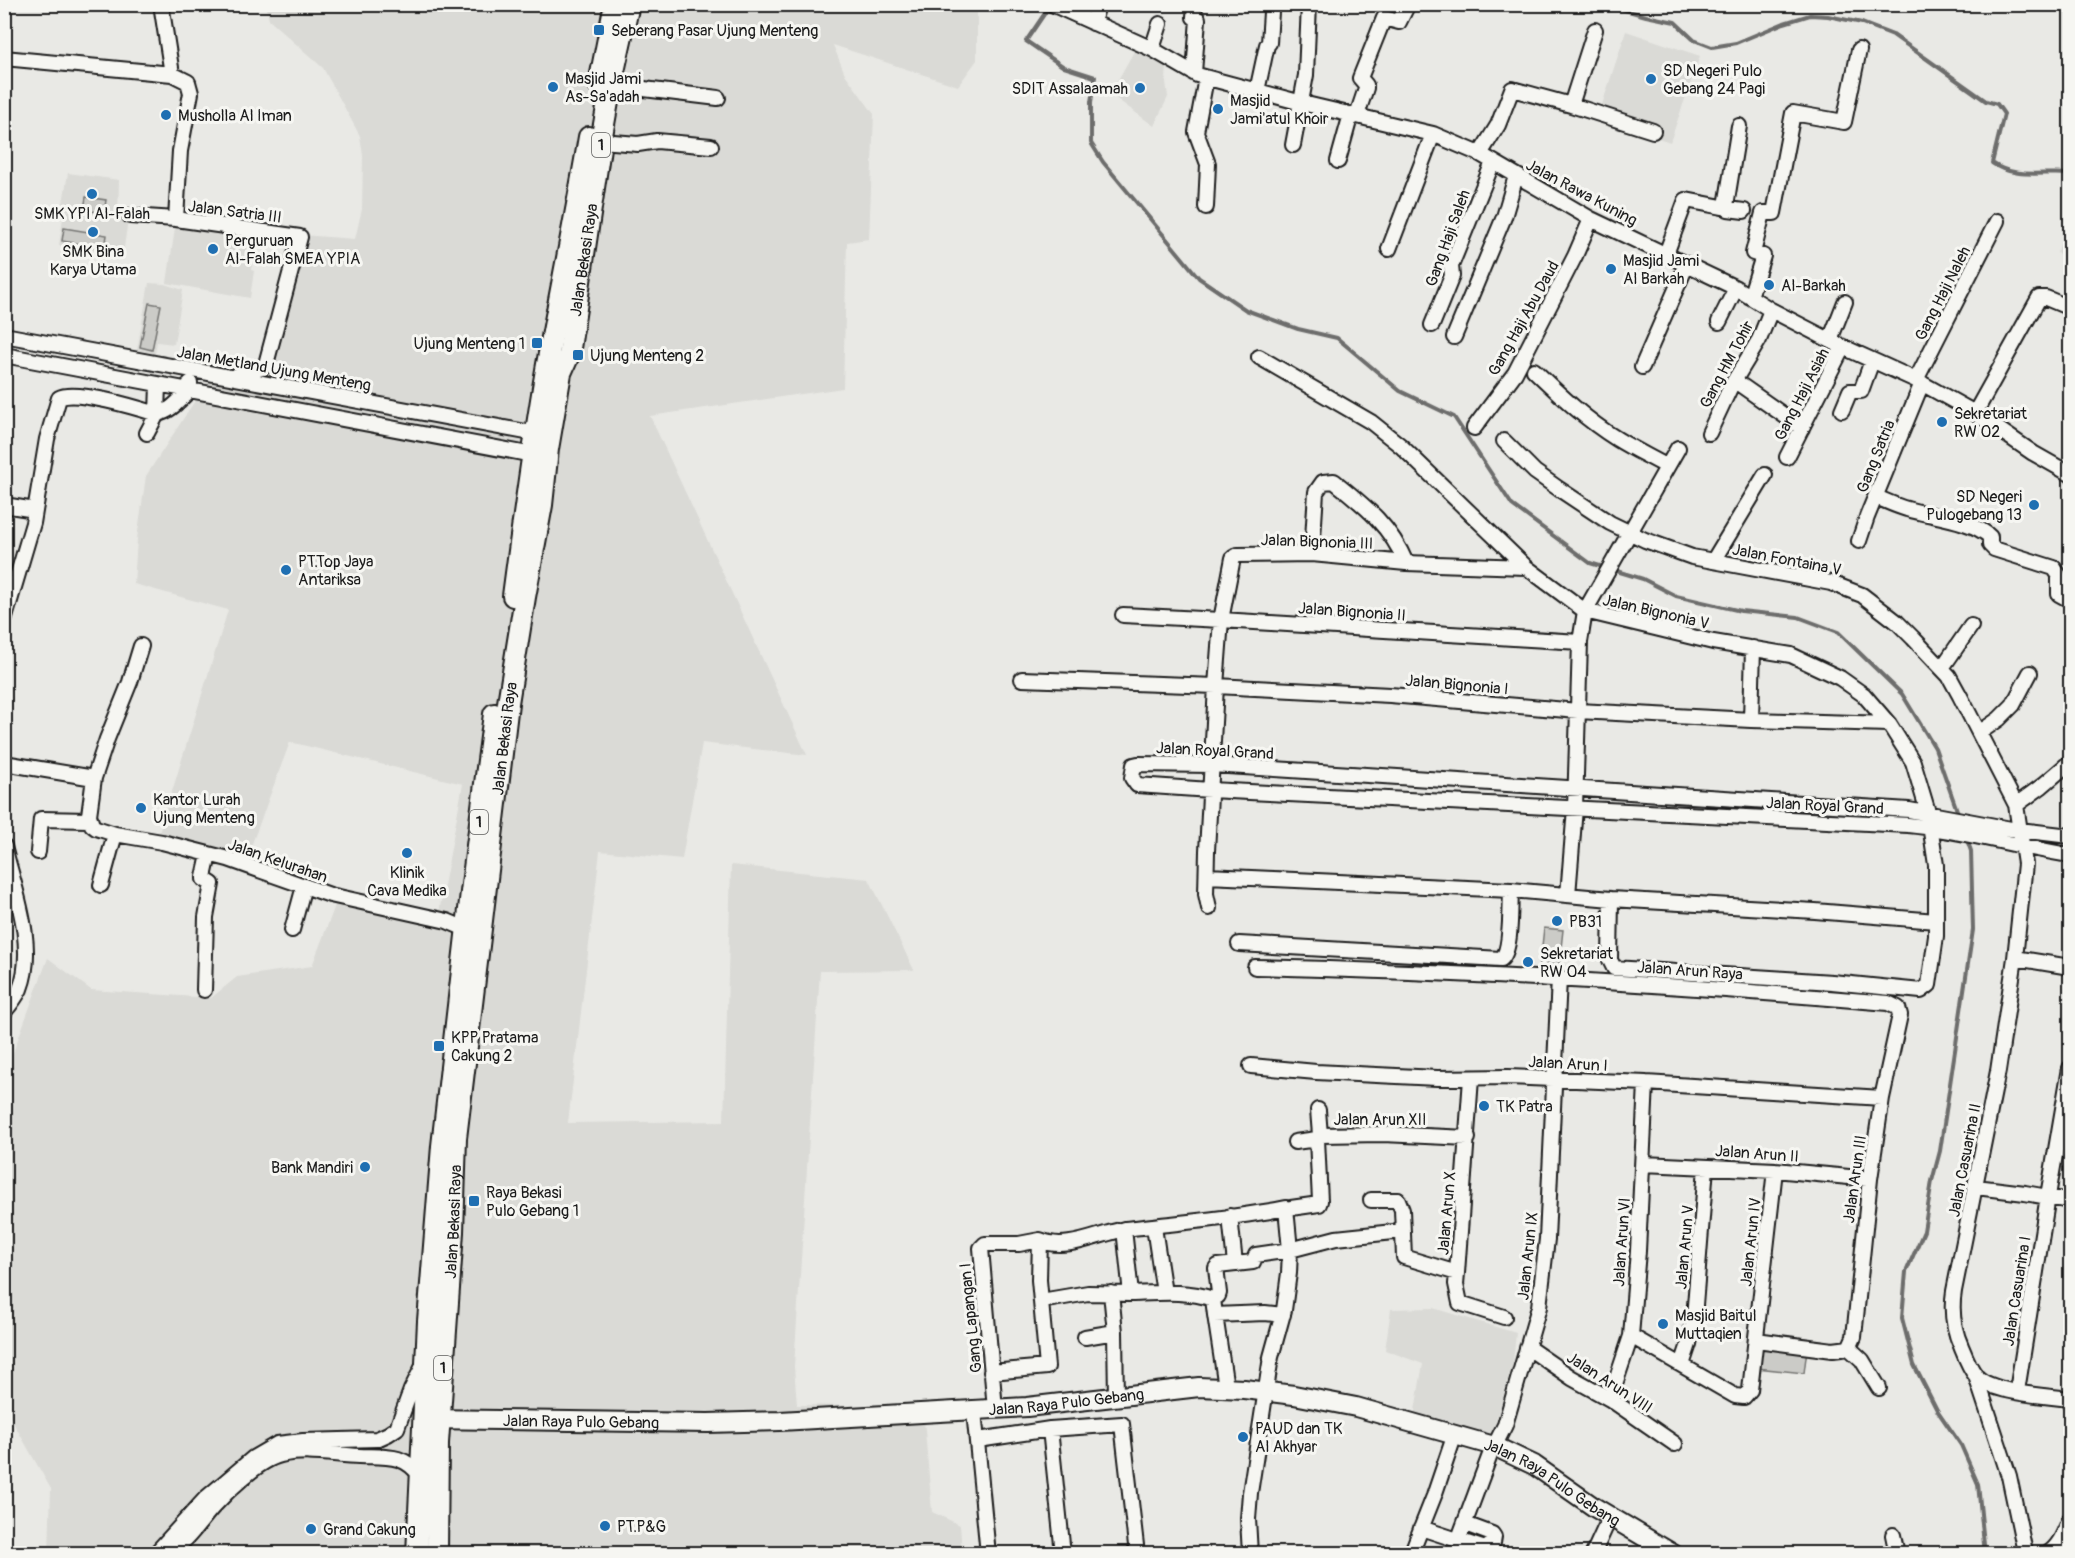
<svg xmlns="http://www.w3.org/2000/svg" width="2075" height="1558" viewBox="0 0 2075 1558" font-family="Pangolin,sans-serif">
	<rect width="100%" height="100%" fill="#e9e9e5"/>
	<filter id="ink" filterUnits="userSpaceOnUse"><feTurbulence type="fractalNoise" baseFrequency=".0167" numOctaves="2"/><feDisplacementMap in="SourceGraphic" scale="12" xChannelSelector="R" yChannelSelector="G"/><feConvolveMatrix kernelMatrix="1 2 1 2 8 2 1 2 1" color-interpolation-filters="sRGB"/></filter>
	<g filter="url(#ink)">
		<path fill="#dadad6" d="M266,5H977V60L958,86L833,45L845,74L874,114L869,239L847,242L843,388L650,416L807,755L702,743L682,859L600,851L568,1123L724,1121L731,865L869,879L914,970L820,971L794,1366L797,1405L923,1407L932,1512L960,1525L962,1553H49L51,1489L5,1408L4,1077L48,958L91,990L211,998L237,977L312,966L336,903L437,923L463,784L290,742L244,865L157,840L228,610L134,584L137,539L146,476L217,367L267,375L281,307L278,305L288,234L355,239L362,209L363,156L360,136L323,68L269,20Z
			M1626,31L1700,56L1670,142L1598,117Z
			M1137,46L1167,62L1166,82L1168,97L1154,126L1110,94Z
			M68,173L119,180L118,218L128,219L123,254L59,245L64,210L104,216L62,209Z
			M176,221L258,229L251,270L254,271L250,298L167,283Z
			M2068,227H2070V258L2057,253Z
			M149,283L164,284L183,290L174,344L157,342L155,354L137,350Z
			M1433,1308L1516,1333L1513,1363L1491,1438L1414,1416L1423,1364L1385,1350L1391,1309Z"/>
		<path fill="#cbcbc7" stroke="#747472" stroke-width="1.5" d="M86,197L106,200L104,213L84,210Z
			M64,228L107,235L105,248L62,241Z
			M149,303L161,305L152,350L140,347Z
			M1544,928L1563,930L1559,966L1540,964Z
			M1760,1344L1807,1349L1804,1373L1757,1368Z"/>
		<g fill="none" stroke-linecap="round" stroke-linejoin="round">
			<path stroke="#6d6d6c" stroke-width="4" d="M1604,4L1646,16L1675,22L1694,40L1712,47L1736,43L1784,23L1810,15L1828,16L1862,23L1893,35L1986,101L1997,104L2004,114L1992,163C2016,180 2043,171 2070,174
				M1048,5L1045,13L1026,41L1064,67L1095,77L1091,102V143L1103,162L1199,278L1246,310L1298,329L1337,338L1400,391L1454,417L1512,505L1590,563L1643,579L1676,596L1741,611L1798,617L1838,632L1902,694L1935,748L1959,816
				M1966,837L1971,851L1973,930L1940,1151L1932,1181L1924,1231L1906,1272L1902,1318L1914,1365L1937,1410L1961,1445L1978,1484L1985,1554"/>
			<path stroke="#c0c0bd" stroke-width="14" stroke-dasharray="14 7" stroke-linecap="butt" d="M1771,1554L1772,1548"/>
			<defs>
				<path id="minor" d="M161,4L172,74
					M1052,4L1152,49L1197,75L1302,103L1433,134L1480,154L1591,219L1736,288L1771,310L1843,347L1916,380L1975,413L2033,453L2070,474
					M1093,23L1098,4
					M1152,49L1160,24
					M4,58L172,74L188,82L191,93L180,151L176,219
					M1194,73L1198,19L1194,17L1195,4
					M611,85L718,98
					M1257,91L1267,45L1269,43L1271,12
					M1571,105L1595,30
					M1357,115L1366,88V85L1360,78L1384,18L1399,22L1408,4
					M601,141L638,144L657,141L711,146
					M1293,145L1306,75L1309,4
					M1480,154L1498,125L1512,89L1571,105L1653,131
					M1338,161L1351,114
					M1725,206L1728,209L1744,211
					M1206,207L1208,164L1196,132L1206,78
					M130,216L176,219L300,237L266,364L262,368L235,376
					M1389,249L1433,134
					M1666,254L1686,200L1722,207L1726,206L1739,126
					M1750,297L1763,256L1753,253L1763,213H1774L1793,113L1844,122L1859,50
					M1719,322L1736,288
					M1432,325L1452,276L1451,266L1493,162
					M4,335L537,434
					M1454,337L1504,217L1516,176
					M1830,340L1845,302
					M4,355L533,455
					M1259,357L1371,422L1401,446L1526,567L1585,611L1713,642L1791,655L1840,678L1864,695L1889,724L1913,762L1928,812L1936,865V936L1929,985L1921,991L1832,982L1614,968L1610,960L1611,899
					M1642,367L1687,264
					M1534,370C1560,395 1586,420 1617,439C1633,449 1650,457 1666,466
					M1916,380L1997,221
					M1735,381L1802,428
					M1842,410L1850,391H1861L1872,361
					M1975,413L2039,298H2046L2070,308
					M1474,428L1515,373L1575,256L1591,219
					M147,433L157,414C171,412 180,399 190,390V383
					M1709,433L1731,386L1759,340L1771,310
					M1504,441L1535,472L1559,489L1610,523L1645,540L1692,557L1831,583L1862,595L1897,622L1913,638L1949,676L1960,696L2016,805L2025,864L2015,958L1998,1071L1954,1291C1951,1310 1953,1328 1961,1346C1965,1356 1969,1367 1976,1376C1991,1393 2047,1396 2070,1399
					M1787,457L1843,347
					M1876,497C1886,501 1896,506 1907,509C1929,516 1974,520 1990,537V545L1994,549L2054,568L2059,575V594L2070,600
					M4,505L35,510
					M1859,541L1867,517L1922,383
					M1312,554L1316,492L1323,482L1334,481C1365,506 1390,525 1406,563
					M1713,561L1765,475
					M1123,615L1221,620L1580,642
					M4,621L33,523L47,439L59,398C75,389 138,408 157,414L158,384
					M141,646L130,682L107,739L94,778L89,815L92,825L96,828L115,834L162,842L228,859L330,895L447,921L466,929
					M1942,668L1971,626
					M1022,679L1216,686L1390,695L1578,711L1751,720L1889,724
					M1751,720L1753,648
					M1979,733L1999,719L2013,705L2030,673
					M4,763L94,778
					M2016,805L2042,786L2070,762
					M2070,836L2011,829L1909,810L1212,765L1138,764L1134,765L1132,778L1137,785L1210,790L1908,825C1963,830 2016,847 2070,855
					M4,846C14,888 37,946 20,989C16,997 10,1005 4,1012
					M38,852L41,819L89,820
					M1207,876L1511,890L1611,899L1815,911L1936,921
					M101,885L115,834
					M1568,895L1575,808L1580,642L1585,611L1678,448
					M1209,908L1206,894L1207,851L1216,686L1221,620L1233,558L1238,555L1312,554L1406,563L1526,567
					M292,930L304,886
					M1239,944L1501,959C1512,951 1510,905 1511,890
					M2015,958L2070,967
					M1255,967C1467,972 1678,985 1888,1003L1898,1008L1900,1015L1882,1098L1870,1179L1854,1337L1849,1348
					M204,990L206,917L212,884L204,879V877L209,855
					M1251,1066L1316,1072L1437,1078L1508,1077L1646,1083L1882,1098
					M1471,1078L1457,1273L1456,1284L1460,1303L1504,1317
					M1318,1110L1320,1135
					M1295,1142L1317,1139L1320,1135L1383,1134L1468,1138
					M1643,1164L1775,1170L1870,1179
					M1976,1187L2025,1193L2070,1201
					M1371,1200H1398L1402,1210L1404,1257L1457,1273
					M1291,1208L1319,1204L1320,1201L1317,1139
					M1230,1216L1235,1264
					M1154,1227L1164,1293
					M1040,1240C1067,1252 1099,1233 1126,1229C1179,1222 1233,1219 1286,1208L1290,1250L1289,1273L1284,1310L1271,1357L1250,1493L1248,1519L1250,1554
					M1111,1293L1115,1332L1116,1398
					M1131,1294C1158,1293 1187,1290 1213,1299
					M1213,1299L1218,1296L1219,1293L1216,1268L1218,1266L1253,1262L1256,1255L1290,1250L1336,1238L1403,1231
					M1213,1299L1215,1315L1265,1313L1283,1315
					M1041,1301L1088,1293L1131,1294L1124,1229
					M1215,1315L1226,1387
					M1631,1336L1735,1396L1744,1397L1750,1390L1775,1170
					M1085,1337L1115,1332
					M1756,1340L1833,1350L1849,1348L1862,1360L1879,1388
					M1527,1347L1572,1378L1610,1399L1675,1444
					M1682,1365L1689,1344L1694,1318L1706,1167
					M991,1372L1047,1367L1039,1280L1040,1240
					M1976,1376L2009,1476L2025,1552
					M2017,1391L2048,1196L2070,1068
					M1610,1399L1631,1336L1638,1251L1646,1083
					M995,1409L981,1248L985,1244H1019L1040,1240
					M974,1411L988,1554
					M1050,1429L1063,1554
					M978,1440L1050,1429L1122,1424L1137,1554
					M1421,1528L1485,1549L1493,1543L1494,1537L1492,1534L1465,1524
					M1893,1535L1897,1554
					M1458,1541L1490,1455L1505,1425L1539,1307L1547,1239L1559,978
					M155,1554L206,1498L253,1458L277,1444L303,1441L377,1439L388,1434L397,1428L411,1390L424,1364
					M167,1554C186,1543 198,1524 212,1508C227,1491 259,1460 281,1455C306,1449 334,1455 359,1456C385,1457 405,1453 421,1477
					M1411,1554L1434,1496L1455,1434
					M1593,1554L1610,1517
					M2047,1554C2060,1546 2065,1531 2070,1519
					M2063,1554L2070,1544"/>
				<g id="major">
					<path id="s1" d="M427,1419L708,1423L780,1421L1027,1407L1199,1387L1244,1389L1294,1395L1356,1407L1494,1446L1534,1465L1594,1507L1673,1554"/>
				</g>
				<g id="highway">
					<path d="M599,84L613,13"/>
					<path d="M513,596C523,520 533,445 546,370C560,292 576,215 589,137"/>
					<path d="M417,1554L428,1321L442,1146L471,892L494,714"/>
					<path id="s2" d="M437,1554L438,1443L453,1232L456,1138L508,703L525,597L542,505L548,449L561,373L569,355L601,141L611,85L629,4"/>
				</g>
			</defs>
			<use href="#minor" stroke="#1c1c1c" stroke-width="18"/>
			<use href="#major" stroke="#1c1c1c" stroke-width="22"/>
			<use href="#highway" stroke="#1c1c1c" stroke-width="24"/>
			<use href="#minor" stroke="#f6f6f2" stroke-width="14"/>
			<use href="#major" stroke="#f6f6f2" stroke-width="18"/>
			<use href="#highway" stroke="#f6f6f2" stroke-width="20"/>
		</g>
	</g>
	<g fill="#1f6fb2" stroke="#f6f6f2" stroke-width="2">
		<rect x="593" y="24" width="12" height="12" rx="3"/>
		<circle cx="1651" cy="79" r="6"/>
		<circle cx="553" cy="87" r="6"/>
		<circle cx="1140" cy="88" r="6"/>
		<circle cx="1218" cy="109" r="6"/>
		<circle cx="166" cy="115" r="6"/>
		<circle cx="92" cy="194" r="6"/>
		<circle cx="93" cy="232" r="6"/>
		<circle cx="213" cy="249" r="6"/>
		<circle cx="1611" cy="269" r="6"/>
		<circle cx="1769" cy="285" r="6"/>
		<rect x="531" y="337" width="12" height="12" rx="3"/>
		<rect x="572" y="349" width="12" height="12" rx="3"/>
		<circle cx="1942" cy="422" r="6"/>
		<circle cx="2034" cy="505" r="6"/>
		<circle cx="286" cy="570" r="6"/>
		<circle cx="141" cy="808" r="6"/>
		<circle cx="407" cy="853" r="6"/>
		<circle cx="1557" cy="921" r="6"/>
		<circle cx="1528" cy="962" r="6"/>
		<rect x="433" y="1040" width="12" height="12" rx="3"/>
		<circle cx="1484" cy="1106" r="6"/>
		<circle cx="365" cy="1167" r="6"/>
		<rect x="468" y="1195" width="12" height="12" rx="3"/>
		<circle cx="1663" cy="1324" r="6"/>
		<circle cx="1243" cy="1437" r="6"/>
		<circle cx="605" cy="1526" r="6"/>
		<circle cx="311" cy="1529" r="6"/>
	</g>
	<g text-anchor="middle" stroke-width="6" stroke-linejoin="round" paint-order="stroke">
		<g fill="#f6f6f2" stroke="#5d5d5c" stroke-width="1.5">
			<rect x="592" y="133" width="18" height="24" rx="4.5"/>
			<rect x="470" y="810" width="18" height="24" rx="4.5"/>
			<rect x="434" y="1356" width="18" height="24" rx="4.5"/>
		</g>
		<g font-size="15" font-weight="bold" fill="#1c1c1c">
			<text x="601" y="150">1</text>
			<text x="479" y="827">1</text>
			<text x="443" y="1373">1</text>
		</g>
		<g font-size="16" fill="#1c1c1c" stroke="#f6f6f2" text-anchor="start">
			<text x="611" y="36">Seberang Pasar Ujung Menteng</text>
			<text x="1663" y="76">SD Negeri Pulo<tspan x="1663" dy="18">Gebang 24 Pagi</tspan></text>
			<text x="565" y="84">Masjid Jami<tspan x="565" dy="18">As-Sa'adah</tspan></text>
			<text x="1128" y="94" text-anchor="end">SDIT Assalaamah</text>
			<text x="1230" y="106">Masjid<tspan x="1230" dy="18">Jami'atul Khoir</tspan></text>
			<text x="178" y="121">Musholla Al Iman</text>
			<text x="92" y="219" text-anchor="middle">SMK YPI Al-Falah</text>
			<text x="225" y="246">Perguruan<tspan x="225" dy="18">Al-Falah SMEA YPIA</tspan></text>
			<text x="93" y="257" text-anchor="middle">SMK Bina<tspan x="93" dy="18">Karya Utama</tspan></text>
			<text x="1623" y="266">Masjid Jami<tspan x="1623" dy="18">Al Barkah</tspan></text>
			<text x="1781" y="291">Al-Barkah</text>
			<text x="525" y="349" text-anchor="end">Ujung Menteng 1</text>
			<text x="590" y="361">Ujung Menteng 2</text>
			<text x="1954" y="419">Sekretariat<tspan x="1954" dy="18">RW 02</tspan></text>
			<text x="2022" y="502" text-anchor="end">SD Negeri<tspan x="2022" dy="18">Pulogebang 13</tspan></text>
			<text x="298" y="567">PT.Top Jaya<tspan x="298" dy="18">Antariksa</tspan></text>
			<text x="153" y="805">Kantor Lurah<tspan x="153" dy="18">Ujung Menteng</tspan></text>
			<text x="407" y="878" text-anchor="middle">Klinik<tspan x="407" dy="18">Cava Medika</tspan></text>
			<text x="1569" y="927">PB31</text>
			<text x="1540" y="959">Sekretariat<tspan x="1540" dy="18">RW 04</tspan></text>
			<text x="451" y="1043">KPP Pratama<tspan x="451" dy="18">Cakung 2</tspan></text>
			<text x="1496" y="1112">TK Patra</text>
			<text x="353" y="1173" text-anchor="end">Bank Mandiri</text>
			<text x="486" y="1198">Raya Bekasi<tspan x="486" dy="18">Pulo Gebang 1</tspan></text>
			<text x="1675" y="1321">Masjid Baitul<tspan x="1675" dy="18">Muttaqien</tspan></text>
			<text x="1255" y="1434">PAUD dan TK<tspan x="1255" dy="18">Al Akhyar</tspan></text>
			<text x="617" y="1532">PT.P&amp;G</text>
			<text x="323" y="1535">Grand Cakung</text>
		</g>
		<g font-size="16" fill="#1c1c1c" stroke="#f6f6f2">
			<text transform="translate(1582 192) rotate(28)" y="6">Jalan Rawa Kuning</text>
			<text transform="translate(235 211) rotate(7)" y="6">Jalan Satria III</text>
			<text transform="translate(1447 238) rotate(-70)" y="6">Gang Haji Saleh</text>
			<text dy="6" stroke="none"><textPath href="#s2" startOffset="1305">Jalan Bekasi Raya</textPath></text>
			<text transform="translate(1942 293) rotate(-63)" y="6">Gang Haji Naleh</text>
			<text transform="translate(1523 318) rotate(-61)" y="6">Gang Haji Abu Daud</text>
			<text transform="translate(1726 364) rotate(-62)" y="6">Gang HM Tohir</text>
			<text transform="translate(274 368) rotate(10)" y="6">Jalan Metland Ujung Menteng</text>
			<text transform="translate(1801 394) rotate(-63)" y="6">Gang Haji Asiah</text>
			<text transform="translate(1875 456) rotate(-68)" y="6">Gang Satria</text>
			<text transform="translate(1317 541) rotate(2)" y="6">Jalan Bignonia III</text>
			<text transform="translate(1787 559) rotate(11)" y="6">Jalan Fontaina V</text>
			<text transform="translate(1352 611) rotate(4)" y="6">Jalan Bignonia II</text>
			<text transform="translate(1656 611) rotate(13)" y="6">Jalan Bignonia V</text>
			<text transform="translate(1457 684) rotate(5)" y="6">Jalan Bignonia I</text>
			<text dy="6" stroke="none"><textPath href="#s2" startOffset="819">Jalan Bekasi Raya</textPath></text>
			<text transform="translate(1215 750) rotate(3)" y="6">Jalan Royal Grand</text>
			<text transform="translate(1825 805) rotate(3)" y="6">Jalan Royal Grand</text>
			<text transform="translate(278 860) rotate(19)" y="6">Jalan Kelurahan</text>
			<text transform="translate(1690 970) rotate(4)" y="6">Jalan Arun Raya</text>
			<text transform="translate(1568 1063) rotate(3)" y="6">Jalan Arun I</text>
			<text x="1380" y="1125">Jalan Arun XII</text>
			<text transform="translate(1757 1153) rotate(4)" y="6">Jalan Arun II</text>
			<text transform="translate(1964 1160) rotate(-79)" y="6">Jalan Casuarina II</text>
			<text transform="translate(1854 1179) rotate(-82)" y="6">Jalan Arun III</text>
			<text transform="translate(1446 1213) rotate(-85)" y="6">Jalan Arun X</text>
			<text dy="6" stroke="none"><textPath href="#s2" startOffset="333">Jalan Bekasi Raya</textPath></text>
			<text transform="translate(1621 1242) rotate(-86)" y="6">Jalan Arun VI</text>
			<text transform="translate(1750 1242) rotate(-84)" y="6">Jalan Arun IV</text>
			<text transform="translate(1684 1247) rotate(-85)" y="6">Jalan Arun V</text>
			<text transform="translate(1527 1256) rotate(-84)" y="6">Jalan Arun IX</text>
			<text transform="translate(2016 1291) rotate(-81)" y="6">Jalan Casuarina I</text>
			<text transform="translate(970 1318) rotate(-96)" y="6">Gang Lapangan I</text>
			<text transform="translate(1610 1382) rotate(33)" y="6">Jalan Arun VIII</text>
			<text dy="6" stroke="none"><textPath href="#s1" startOffset="640">Jalan Raya Pulo Gebang</textPath></text>
			<text dy="6" stroke="none"><textPath href="#s1" startOffset="154">Jalan Raya Pulo Gebang</textPath></text>
			<text dy="6" stroke="none"><textPath href="#s1" startOffset="1144">Jalan Raya Pulo Gebang</textPath></text>
		</g>
	</g>
	<rect width="2075" height="1558" fill="none" stroke="#f6f6f2" stroke-width="24"/>
	<rect x="12" y="12" width="2051" height="1534" fill="none" stroke="#1c1c1c" stroke-width="2" filter="url(#ink)"/>
</svg>
